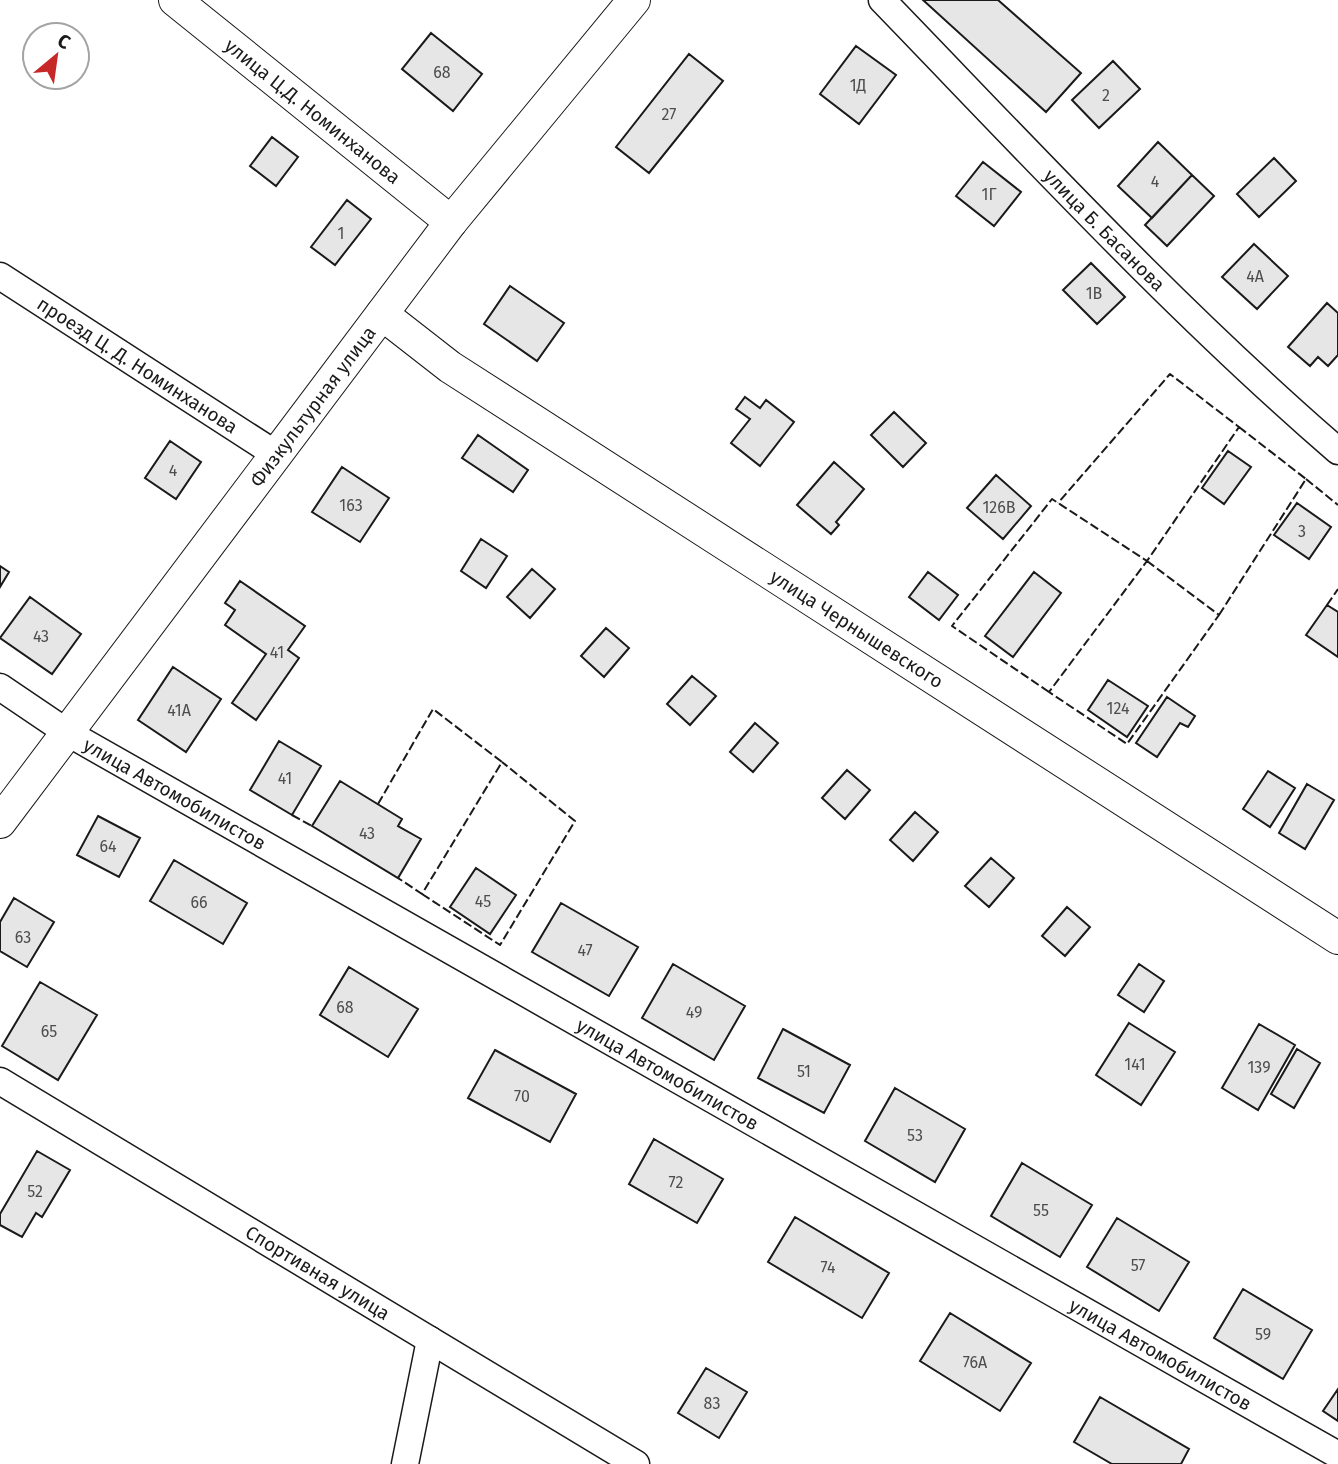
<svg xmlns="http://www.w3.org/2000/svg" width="1338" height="1464" viewBox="0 0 1338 1464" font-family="'Fira Sans',sans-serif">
	<rect width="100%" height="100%" fill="#fff"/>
	<path fill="#e6e6e6" stroke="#1a1a1a" stroke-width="2" d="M923,0H998L1081,73L1046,112Z
		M431,33L482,74L453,111L402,69Z
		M856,46L896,75L859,124L820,94Z
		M689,54L723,81L649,173L616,147Z
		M1113,61L1140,89L1099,128L1072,100Z
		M272,137L298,157L276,186L250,166Z
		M1158,142L1192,175L1152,218L1118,186Z
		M1274,158L1296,181L1259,217L1237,194Z
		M983,162L1021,192L994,226L956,196Z
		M1192,175L1214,196L1167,246L1145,225Z
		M347,200L371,219L335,265L311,247Z
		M1254,244L1288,276L1257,309L1222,277Z
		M1091,263L1125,297L1097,324L1063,290Z
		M510,286L564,323L537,361L484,324Z
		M1327,303L1338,313V355L1328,366L1318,357L1310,366L1288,347Z
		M745,397L760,408L766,400L794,422L760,466L731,443L750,419L736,409Z
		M894,412L926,443L903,467L871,435Z
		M478,435L528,470L513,492L462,458Z
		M170,441L201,462L176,499L145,478Z
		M1228,451L1251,467L1224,504L1202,488Z
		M834,462L864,489L836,522L839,525L831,534L797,505Z
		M342,467L389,498L360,542L312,512Z
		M996,475L1031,506L1003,539L967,508Z
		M1297,503L1331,527L1309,559L1274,535Z
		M481,539L507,556L486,588L461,571Z
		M0,566L9,572L0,587Z
		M532,569L555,589L530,618L507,597Z
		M928,572L958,595L939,620L909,597Z
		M1034,572L1061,593L1013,657L985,636Z
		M240,581L305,626L288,650L299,658L256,720L232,703L266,654L225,625L235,610L225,603Z
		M30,597L81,634L52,674L0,638Z
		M1327,605L1338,612V657L1306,635Z
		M606,628L629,648L604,677L581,656Z
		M173,667L221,699L186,752L138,720Z
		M692,676L716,696L690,725L667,704Z
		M1108,680L1148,706L1127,737L1088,710Z
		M1167,697L1195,716L1188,727L1180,723L1157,757L1136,743Z
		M755,723L778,743L753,772L730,752Z
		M279,741L321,766L292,815L250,790Z
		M847,770L870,790L845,819L822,798Z
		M1268,771L1295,788L1270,827L1243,809Z
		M340,781L402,819L398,826L421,839L398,878L312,826Z
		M1307,784L1334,800L1305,849L1279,833Z
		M915,812L938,832L913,861L890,840Z
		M98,816L140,838L119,877L77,855Z
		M991,858L1014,878L989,907L965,886Z
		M174,860L247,903L223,944L150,901Z
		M476,868L516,895L490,934L450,907Z
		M14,898L54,922L27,967L0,951V922Z
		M561,903L638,947L609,996L532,952Z
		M1067,907L1090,927L1065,956L1042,936Z
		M673,964L745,1006L714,1060L642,1018Z
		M1139,964L1164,981L1144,1012L1118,995Z
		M349,967L418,1009L388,1057L320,1015Z
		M40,982L97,1015L58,1080L2,1046Z
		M1129,1023L1175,1052L1141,1105L1096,1075Z
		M1259,1024L1295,1045L1258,1110L1222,1088Z
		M783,1029L850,1065L824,1113L758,1078Z
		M1297,1049L1320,1063L1294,1108L1271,1094Z
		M495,1050L576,1094L550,1142L468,1098Z
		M895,1088L965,1129L935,1182L865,1141Z
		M654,1139L723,1179L697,1223L629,1184Z
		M37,1151L70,1170L42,1217L36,1213L22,1237L0,1225V1214Z
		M1022,1163L1092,1205L1060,1257L991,1216Z
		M795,1217L889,1273L862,1318L768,1262Z
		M1117,1218L1189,1262L1159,1311L1087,1267Z
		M1243,1289L1312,1330L1283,1379L1214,1338Z
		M950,1313L1031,1363L1000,1411L920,1361Z
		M706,1368L747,1392L719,1438L678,1413Z
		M1338,1389V1421L1323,1411Z
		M1100,1397L1189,1449L1181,1464H1112L1074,1442Z"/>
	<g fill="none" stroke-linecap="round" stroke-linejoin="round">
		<defs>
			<g id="minor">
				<path id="s1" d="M882,0C1030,153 1176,311 1338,451"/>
				<path id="s2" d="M0,276L277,455"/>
				<path id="s3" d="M0,687L68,733L1338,1455"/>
				<path id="s4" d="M0,1081L636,1464"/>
				<path d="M405,1464L430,1340"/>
			</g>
			<g id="tertiary">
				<path id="s5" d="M175,0L451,222"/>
				<path id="s6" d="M382,314L450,367L1338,938"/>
				<path id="s7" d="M0,822L451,222L634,0"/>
			</g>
		</defs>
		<use href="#minor" stroke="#1a1a1a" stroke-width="29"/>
		<use href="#tertiary" stroke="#1a1a1a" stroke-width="34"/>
		<use href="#minor" stroke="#fff" stroke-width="26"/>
		<use href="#tertiary" stroke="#fff" stroke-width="32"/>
		<path stroke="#1a1a1a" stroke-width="2" stroke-dasharray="9 3.5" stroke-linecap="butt" d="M1306,479L1338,505
			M1147,561L1219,615L1127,744L1049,692Z
			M1327,605L1338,589
			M1219,615L1306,479L1239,427
			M1049,692L952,626L1052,499L1147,561L1239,427L1170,374L1058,503
			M378,804L433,709L502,762L422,894L398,878
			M292,815L312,826
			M422,894L500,945L575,821L502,762"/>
	</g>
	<g text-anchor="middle" stroke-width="5" stroke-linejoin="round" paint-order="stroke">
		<g font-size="16" fill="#4d4d4d">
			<text x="442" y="78">68</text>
			<text x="858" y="91">1Д</text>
			<text x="1106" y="101">2</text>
			<text x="669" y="120">27</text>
			<text x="1155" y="187">4</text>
			<text x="989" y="200">1Г</text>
			<text x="341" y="239">1</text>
			<text x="1255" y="282">4А</text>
			<text x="1094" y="299">1В</text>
			<text x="173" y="476">4</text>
			<text x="351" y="511">163</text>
			<text x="999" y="513">126В</text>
			<text x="1302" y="537">3</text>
			<text x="41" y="642">43</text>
			<text x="277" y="658">41</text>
			<text x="1118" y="714">124</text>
			<text x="179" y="716">41А</text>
			<text x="285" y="784">41</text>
			<text x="367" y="839">43</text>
			<text x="108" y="852">64</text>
			<text x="483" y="907">45</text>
			<text x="199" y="908">66</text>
			<text x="23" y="943">63</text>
			<text x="585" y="956">47</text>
			<text x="345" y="1013">68</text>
			<text x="694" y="1018">49</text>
			<text x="49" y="1037">65</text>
			<text x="1135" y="1070">141</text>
			<text x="1259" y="1073">139</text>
			<text x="804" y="1077">51</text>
			<text x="522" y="1102">70</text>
			<text x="915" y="1141">53</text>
			<text x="676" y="1188">72</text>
			<text x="35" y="1197">52</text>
			<text x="1041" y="1216">55</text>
			<text x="1138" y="1271">57</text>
			<text x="828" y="1273">74</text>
			<text x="1263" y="1340">59</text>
			<text x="975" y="1368">76А</text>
			<text x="712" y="1409">83</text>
		</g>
		<g font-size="19" fill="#1a1a1a" stroke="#fff">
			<text dy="7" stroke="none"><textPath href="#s5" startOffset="177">улица Ц.Д. Номинханова</textPath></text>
			<text dy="7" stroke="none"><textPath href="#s1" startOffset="320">улица Б. Басанова</textPath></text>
			<text dy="7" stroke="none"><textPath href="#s2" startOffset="164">проезд Ц. Д. Номинханова</textPath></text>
			<text dy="7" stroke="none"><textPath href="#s7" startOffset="520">Физкультурная улица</textPath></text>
			<text dy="7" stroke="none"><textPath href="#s6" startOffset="570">улица Чернышевского</textPath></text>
			<text dy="7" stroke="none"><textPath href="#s3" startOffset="205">улица Автомобилистов</textPath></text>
			<text dy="7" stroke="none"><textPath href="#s3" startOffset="772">улица Автомобилистов</textPath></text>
			<text dy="7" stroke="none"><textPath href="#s4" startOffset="371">Спортивная улица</textPath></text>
			<text dy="7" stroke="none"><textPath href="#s3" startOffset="1339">улица Автомобилистов</textPath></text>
		</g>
	</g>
	<g transform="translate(56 56) rotate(29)"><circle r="33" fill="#ffffff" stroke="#a3a3a3" stroke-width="2"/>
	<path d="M0-5L12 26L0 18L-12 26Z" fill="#c62828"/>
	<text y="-10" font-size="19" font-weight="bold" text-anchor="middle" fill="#1a1a1a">С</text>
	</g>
</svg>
